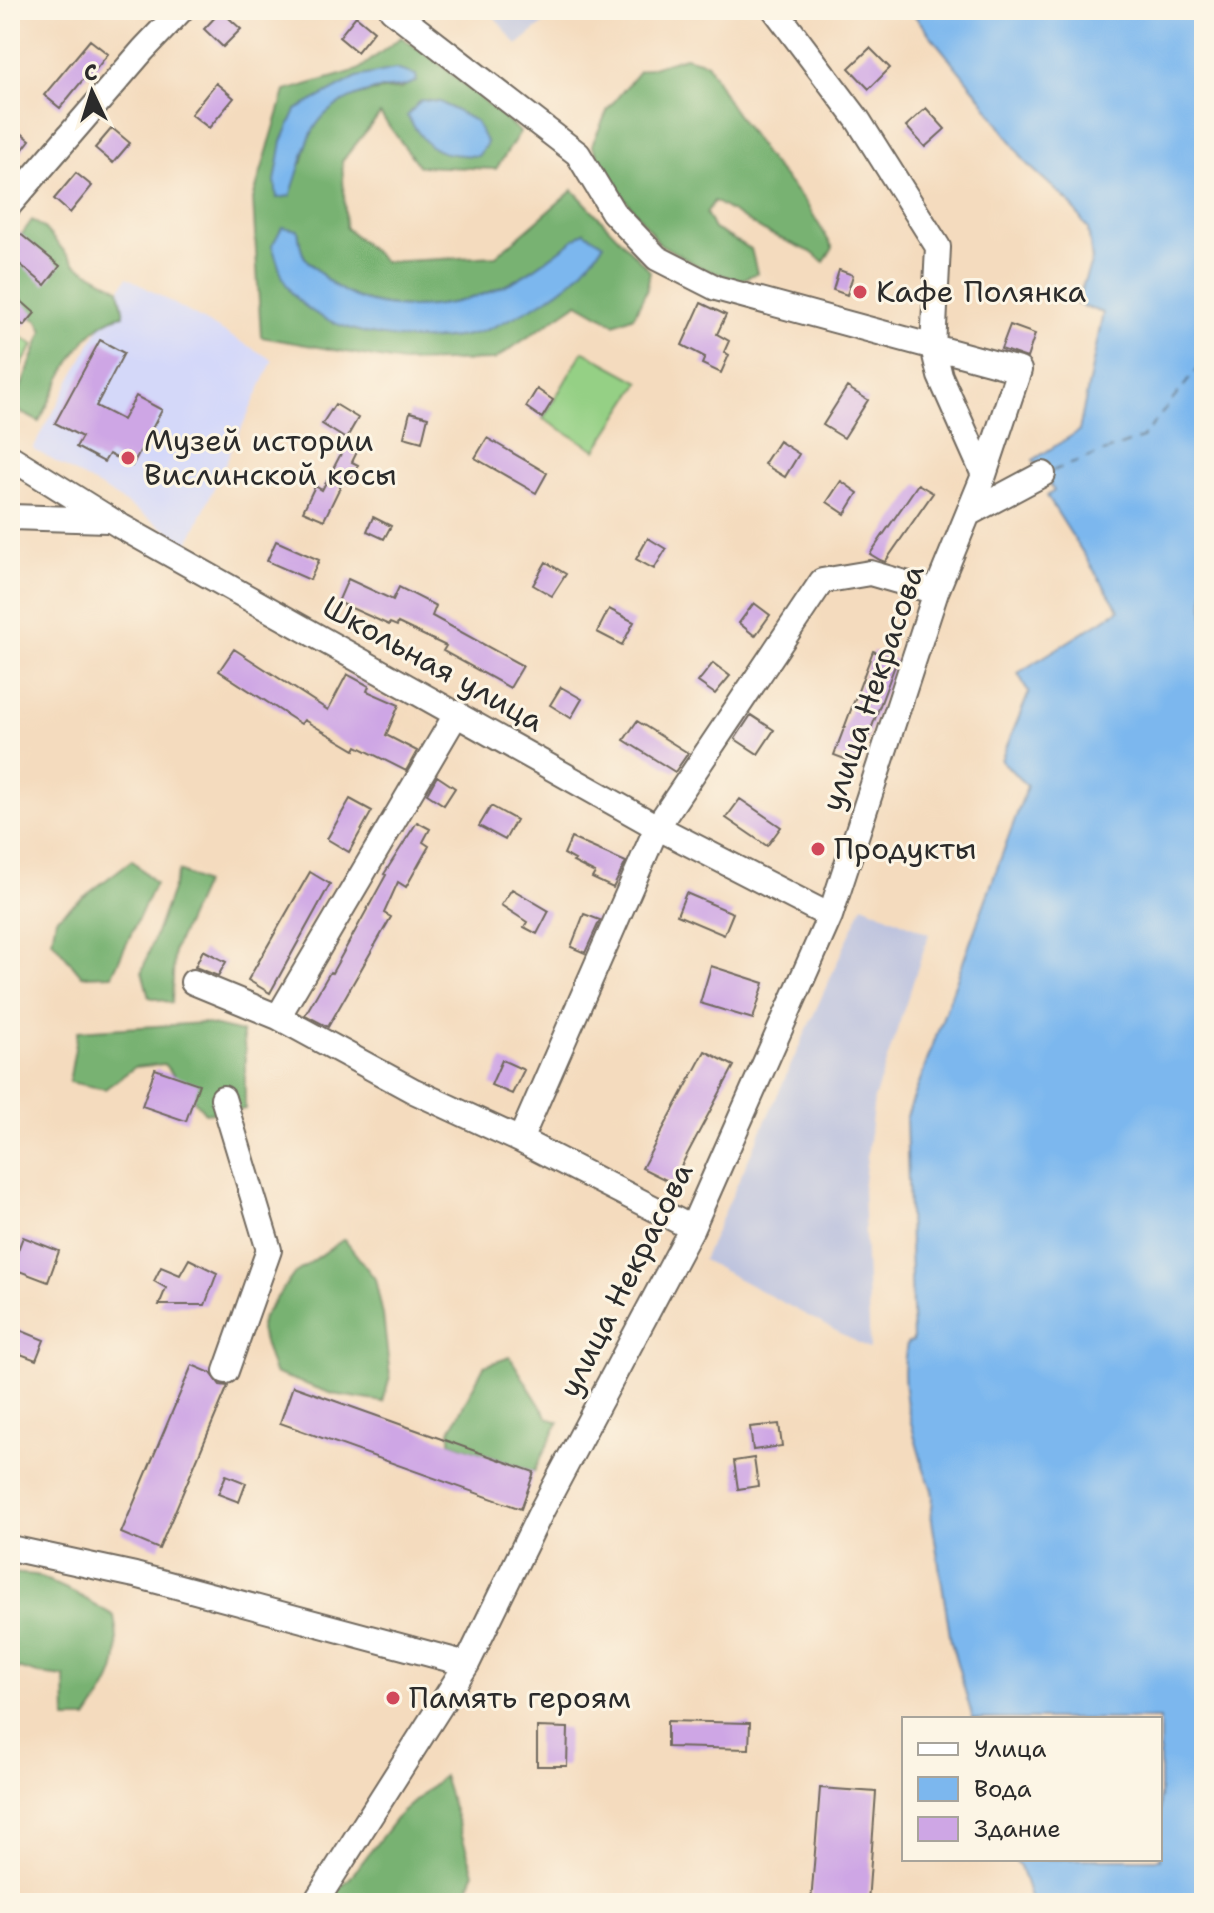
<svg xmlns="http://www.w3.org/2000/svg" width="1214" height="1913" viewBox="0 0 1214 1913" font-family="'Shantell Sans',sans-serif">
	<rect width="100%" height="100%" fill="#fcf5e5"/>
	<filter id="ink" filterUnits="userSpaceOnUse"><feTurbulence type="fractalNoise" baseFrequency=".0125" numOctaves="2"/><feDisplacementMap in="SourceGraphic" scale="16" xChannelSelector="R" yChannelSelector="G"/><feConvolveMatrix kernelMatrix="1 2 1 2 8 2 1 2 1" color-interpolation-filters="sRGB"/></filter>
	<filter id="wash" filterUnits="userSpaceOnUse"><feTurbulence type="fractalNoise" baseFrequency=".006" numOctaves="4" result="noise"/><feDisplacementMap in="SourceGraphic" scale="32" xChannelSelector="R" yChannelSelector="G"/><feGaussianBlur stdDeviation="1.8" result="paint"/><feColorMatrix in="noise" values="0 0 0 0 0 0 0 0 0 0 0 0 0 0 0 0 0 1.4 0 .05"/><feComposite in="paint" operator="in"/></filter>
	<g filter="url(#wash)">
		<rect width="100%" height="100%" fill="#f4dbbe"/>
		<path fill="#d4d8f9" d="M127,277L273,360L188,544L105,490L33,449Z"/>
		<path fill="#bdc3de" d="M489,10H560L517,45Z
			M863,905L929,934L874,1099L863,1190L870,1349L703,1260Z"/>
		<path fill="#95d085" stroke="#607e58" stroke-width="2" d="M10,330L34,345L10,382Z
			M583,351L640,382L596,450L543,419Z"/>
		<path fill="#78b272" stroke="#526e4e" stroke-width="2" fill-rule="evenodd" d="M401,37L437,62L520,132L496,169L419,166L380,114L342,161L346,228L385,262L496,256L573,190L650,271L647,289L634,316L615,324L578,303L494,360L402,362L261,337L253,199L285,91L358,70ZM416,75L402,89C376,89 345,95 324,113C310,125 306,147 302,164L296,110ZM298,230C299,238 300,248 303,254C306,261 315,267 319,272C362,319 444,312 497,289C528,276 557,252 584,232L574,279L535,305L488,329L288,287Z
			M685,57L707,63L729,103L766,156L806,203L833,248L824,262L811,252L764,231L714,201L706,213L714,229L751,249L757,273L739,281L702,268L660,244L613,183L592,145L608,109L639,71Z
			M32,220L44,228L76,265L119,289L124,315C82,321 57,388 39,422L13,408L43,331L38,321L10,304V251Z
			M132,860L155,883L112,975L82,976L52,940L56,918Z
			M179,871L204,883L174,950L172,1003L149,997L142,971Z
			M203,1023L242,1032L245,1050V1109L205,1113L164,1064L135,1067L105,1089L69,1082L78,1031Z
			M344,1239L375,1279L383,1315L390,1377L383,1402L333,1394L274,1373L260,1330L263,1317L294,1274Z
			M510,1357L548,1418L559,1422L534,1472L450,1442V1431L484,1366Z
			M10,1573L36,1575L75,1593L114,1616C123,1666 115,1677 87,1719H66L65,1677L38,1674L10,1666Z
			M443,1776L474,1873L464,1903H323L349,1879L399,1815Z"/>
		<path fill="#7cb7ee" stroke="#54718c" stroke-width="2" d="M910,10H1204V1903H1032L1020,1866L1013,1859H1160V1719H973L951,1642L931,1514C936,1487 930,1489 923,1466C911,1424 898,1387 907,1343L913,1341L906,1119L1027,786L1001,760L1029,693L1018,673L1119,610L1047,496L1054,491L1033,460L1079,431L1103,313L1076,304L1092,260L1088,229L1069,202L1026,163L978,94Z
			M395,69L416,75L417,81C400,90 391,86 374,90C306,109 311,138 290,196L277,198L275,181L282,141L296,110L357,77Z
			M421,100L440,102L475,121L487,143L478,156C435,154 431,153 407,116Z
			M282,227L298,230C299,238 300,247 303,254C306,261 314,267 319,272C362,319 444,312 497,289C529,276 557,252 584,232L604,244C595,255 586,267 576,277C554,298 519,315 491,328C438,351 319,340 287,286C280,274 277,259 272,246Z"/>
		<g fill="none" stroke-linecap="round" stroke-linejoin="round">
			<path stroke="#435566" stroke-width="2" stroke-dasharray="10 8" stroke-linecap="butt" d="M1052,471L1142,438L1204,361"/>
		</g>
		<g id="blocks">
			<path fill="#cea6e5" d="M221,11L241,29L223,47L204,29Z
				M356,16L374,31L357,52L339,37Z
				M90,40L108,54L93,73L90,71L60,108L44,95Z
				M870,48L890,68L869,89L849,68Z
				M216,83L234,98L209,128L191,114Z
				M926,108L945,129L925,147L906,126Z
				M10,124L30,140L10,166Z
				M112,128L130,143L113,163L95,148Z
				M76,173L92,186L70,213L54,199Z
				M18,232L60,266L45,285L10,256V240Z
				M839,270L853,275L847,295L833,290Z
				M19,299L35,313L24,326L10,314Z
				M701,303L726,315L717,334L729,341L724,352L729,355L721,373L702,364L705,357L682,345Z
				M1010,325L1035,334L1027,358L1001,349Z
				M100,340L124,353L96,406L123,420L136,396L162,410L132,466L109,454L104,462L76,447L82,437L55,423Z
				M847,387L868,400L844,438L823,425Z
				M537,389L553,400L542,418L526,407Z
				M335,404L358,418L346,439L322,424Z
				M410,412L428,417L422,442L404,437Z
				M487,438L547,473L536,493L475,458Z
				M779,441L799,454L785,477L764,464Z
				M346,444L358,450L352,462L358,465L348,484L343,481L324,520L303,511L315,486L322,490Z
				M841,481L858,493L845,514L827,502Z
				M918,484L933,493L885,562L880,560L870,554Z
				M373,517L391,526L384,539L367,531Z
				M648,538L666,549L654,569L636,559Z
				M276,541L319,560L310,580L267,561Z
				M546,562L566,574L552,596L533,585Z
				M348,579L393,600L399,587L436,606L432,616L523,666L510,688L443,651L446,646L398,623L397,626L390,623L389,625L338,602Z
				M754,603L770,615L755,636L739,623Z
				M609,609L634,622L622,645L597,632Z
				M234,649L328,710L347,674L369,686L367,691L399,705L386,735L417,751L406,771L357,746L355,750L304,720L301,724L219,671Z
				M873,651L897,660L858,764L834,755Z
				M713,663L730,676L715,694L698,682Z
				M561,687L582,699L571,718L550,705Z
				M751,715L774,730L758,754L735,739Z
				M637,721L688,753L675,772L624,740Z
				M437,776L455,788L444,805L427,794Z
				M350,799L372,811L349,852L327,839Z
				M740,799L781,827L767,846L726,818Z
				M491,806L516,820L505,840L479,826Z
				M417,822L430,829L423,842L429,846L406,887L398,882L384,913L391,917L328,1027L305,1015L330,972L332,973L386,875L384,874Z
				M571,838L626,862L613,888L592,878L595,873L573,862L575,860L564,854Z
				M310,872L330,884L270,993L248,980Z
				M512,889L549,911L537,934L524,927L527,922L501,905Z
				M686,893L733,913L724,935L677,915Z
				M584,914L600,920L585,953L571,947Z
				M203,950L226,962L218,976L195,967Z
				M711,966L764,983L753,1019L700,1003Z
				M705,1051L734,1066L672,1183L642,1168Z
				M502,1060L524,1070L512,1094L491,1085Z
				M155,1069L199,1084L186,1121L142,1106Z
				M23,1237L59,1251L48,1282L11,1268Z
				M189,1259L217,1273L205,1305H159L166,1288L154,1281L161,1267L180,1275Z
				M10,1326L44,1340L36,1360L10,1350Z
				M192,1365L211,1373L220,1385L228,1386L159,1549L121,1533Z
				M293,1386L534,1472L521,1509L280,1423Z
				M779,1424L782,1446L753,1450L750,1427Z
				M754,1458L758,1486L738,1489L734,1461Z
				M226,1475L246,1483L239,1502L218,1494Z
				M667,1721L750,1723L749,1749L667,1747Z
				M537,1727L568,1728L567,1766H537Z
				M820,1788L876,1792L868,1903H811Z"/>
		</g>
	</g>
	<g filter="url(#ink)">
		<use href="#blocks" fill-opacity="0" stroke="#71695e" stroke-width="2"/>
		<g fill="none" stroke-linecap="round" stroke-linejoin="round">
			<defs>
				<path id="minor" d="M775,10L858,120L938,247L933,347L940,376L984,475
					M10,204L143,50L181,10
					M10,457L122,527L657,827L830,916
					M970,513L1043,474
					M10,517L108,520
					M193,982L278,1017L414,1091L520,1140L692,1228
					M278,1017L457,713
					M223,1098L269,1250L226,1371
					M520,1140L657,827L822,581L870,573L936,592
					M10,1548L135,1575L467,1664
					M315,1903L467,1664L542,1510L692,1228L830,916L936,592L984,475L1019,370L716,288L657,258L613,212L578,154L392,10"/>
			</defs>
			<use href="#minor" stroke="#71695e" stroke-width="28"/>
			<use href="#minor" stroke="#fff" stroke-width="24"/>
		</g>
	</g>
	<g fill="#d1495b" stroke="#fcf5e5" stroke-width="3">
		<circle cx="860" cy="292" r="8"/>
		<circle cx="128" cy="458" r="8"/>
		<circle cx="818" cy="849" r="8"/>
		<circle cx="393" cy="1698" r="8"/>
	</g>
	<g text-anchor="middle" stroke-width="6" stroke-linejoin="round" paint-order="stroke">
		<g font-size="30" fill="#2b2b2b" stroke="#fcf5e5" text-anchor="start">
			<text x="876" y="302">Кафе Полянка</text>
			<text x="144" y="451">Музей истории<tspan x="144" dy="34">Вислинской косы</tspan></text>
			<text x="834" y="859">Продукты</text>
			<text x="409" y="1708">Память героям</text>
		</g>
		<g font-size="30" fill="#2b2b2b" stroke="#fcf5e5">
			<text transform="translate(433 664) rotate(29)" y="10">Школьная улица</text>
			<text transform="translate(873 688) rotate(-71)" y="10">улица Некрасова</text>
			<text transform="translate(626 1280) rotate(-63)" y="10">улица Некрасова</text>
		</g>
	</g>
	<rect width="1214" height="1913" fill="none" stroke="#fcf5e5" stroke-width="40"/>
	<rect x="902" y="1717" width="260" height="144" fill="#fcf5e5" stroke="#a8a49b" stroke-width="2"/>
	<rect x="918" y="1743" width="40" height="12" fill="#ffffff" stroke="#a8a49b" stroke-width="2"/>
	<text x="974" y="1757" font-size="24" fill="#2b2b2b">Улица</text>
	<rect x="918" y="1777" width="40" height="24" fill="#7cb7ee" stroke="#a8a49b" stroke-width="2"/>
	<text x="974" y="1797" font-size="24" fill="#2b2b2b">Вода</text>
	<rect x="918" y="1817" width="40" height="24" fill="#cea6e5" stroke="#a8a49b" stroke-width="2"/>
	<text x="974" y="1837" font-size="24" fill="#2b2b2b">Здание</text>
	<g transform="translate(92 92) rotate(356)" stroke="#fcf5e5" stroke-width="6" paint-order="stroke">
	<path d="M0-6L14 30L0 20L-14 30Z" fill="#2b2b2b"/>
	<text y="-12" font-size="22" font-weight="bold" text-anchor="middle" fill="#2b2b2b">С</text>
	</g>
</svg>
